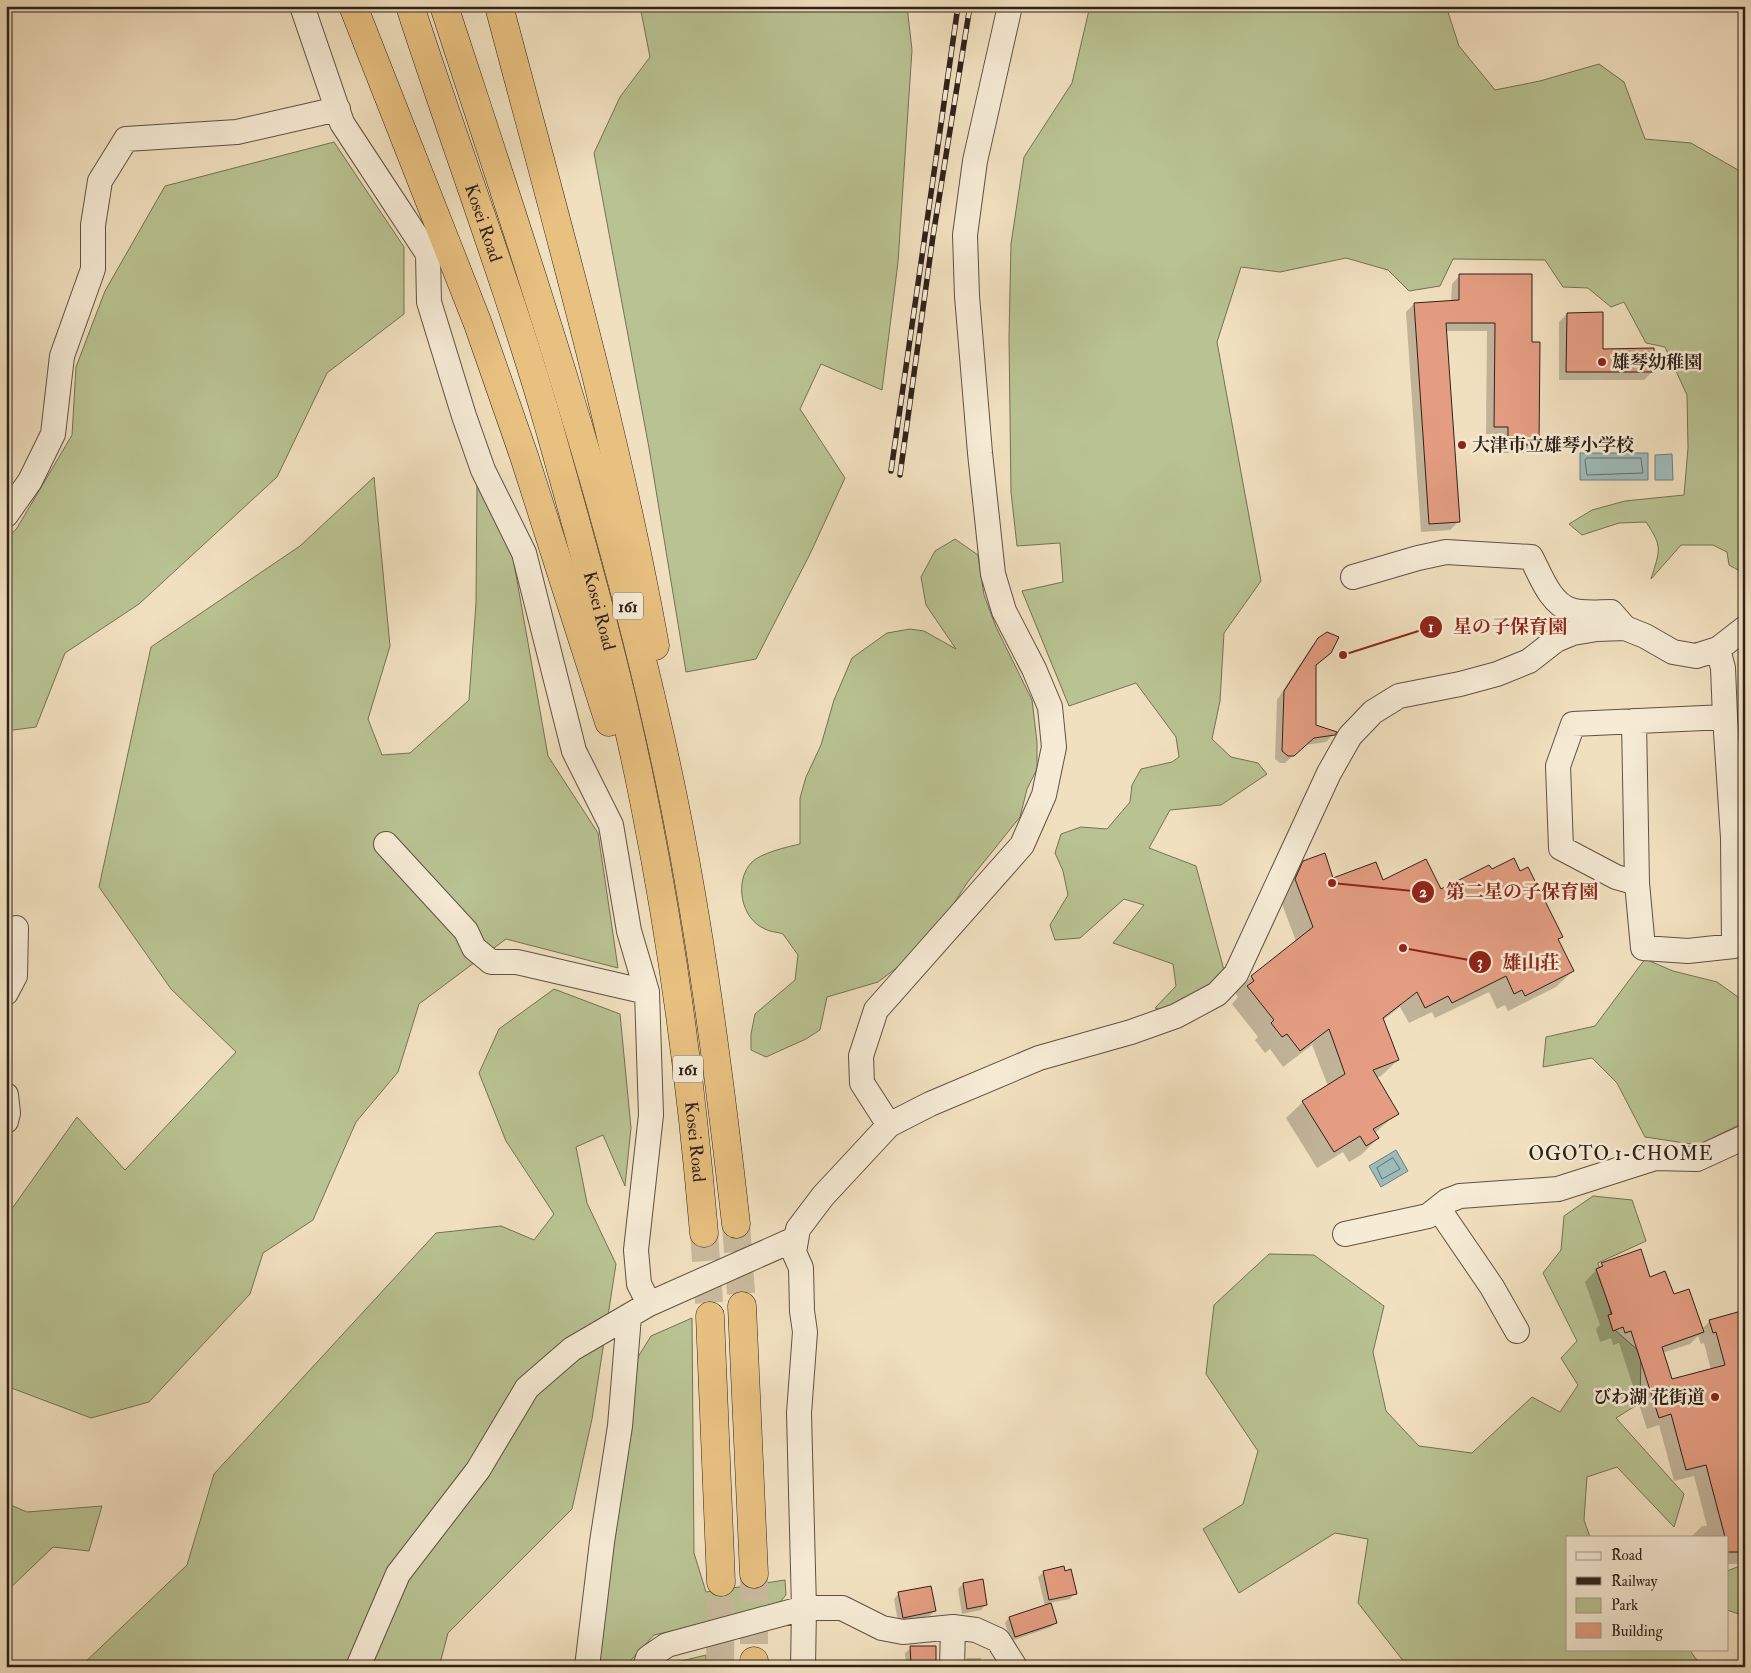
<svg xmlns="http://www.w3.org/2000/svg" width="1751" height="1673" viewBox="0 0 1751 1673" font-family="'IM FELL Double Pica','Noto Serif JP',serif">
	<rect width="100%" height="100%" fill="#f1e0bf"/>
	<filter id="stains"><feTurbulence type="fractalNoise" baseFrequency=".004" numOctaves="4"/><feColorMatrix values="0 0 0 0 .2 0 0 0 0 .09 0 0 0 0 .02 0 0 0 .5 -.17"/></filter>
	<radialGradient id="worn" r=".72"><stop offset=".6" stop-color="#630" stop-opacity="0"/><stop offset="1" stop-color="#630" stop-opacity=".3"/></radialGradient>
	<path fill="#b9c292" stroke="#747256" d="M640,6H907L912,50L898,262L882,390L821,364L800,409L845,478L810,554L756,659L686,672L649,448L594,153L620,97L650,57Z
		M1088,6H1446L1459,46L1495,90L1540,81L1599,64L1624,82L1645,139L1691,143L1745,174V574L1729,565L1727,552L1713,545H1681L1651,579C1660,550 1663,547 1646,522L1619,523L1582,535L1569,524L1592,510L1625,501L1684,495L1688,448L1687,395L1665,347L1646,343L1624,302L1611,307L1588,288L1563,287L1545,260L1453,259L1440,286L1409,291L1388,270L1346,258L1280,272L1241,267L1217,342L1261,581L1224,633L1220,701L1212,739L1231,757L1258,763L1267,774L1221,805L1170,810L1149,848L1196,866L1225,974L1172,1013L1155,1008L1176,986L1173,964L1113,943L1144,905L1124,899L1080,938L1055,940L1050,925L1068,895L1063,871L1055,853L1061,834L1081,827L1107,829L1130,802L1132,785L1141,769L1172,762L1179,757L1176,737L1136,683L1069,706L1022,591L1063,582L1060,543L1017,546L1011,492L1009,337L1011,244L1024,157L1072,83L1089,10Z
		M334,142L404,247V314L327,373L277,477L139,604L65,653L36,727L6,731V540L17,528L72,435L76,367L105,291L165,186Z
		M374,477L390,646L368,719L382,755L410,753L469,700L476,603L477,484L513,558L548,756L598,833L618,968L506,939L419,1004L398,1072L356,1122L313,1220L263,1253L250,1294L149,1402L91,1418L6,1386V1217L77,1117L125,1170L236,1052L171,989L99,887L151,647L300,546Z
		M955,539L978,555L984,595L996,627L1032,700L1037,742V769L1027,789L1020,817L967,883L947,914L907,960L878,982L827,997L820,1030L806,1039L766,1057L751,1050V1034L755,1014L795,980L798,955L783,934C778,932 770,932 765,929C741,919 734,882 751,863C760,853 787,847 800,844V798L806,777L821,745L834,700L852,658L887,633L910,629L924,631L956,649L926,605L921,577L935,551Z
		M1645,959L1673,971L1717,982L1745,1002V1122L1698,1145L1645,1137L1617,1083L1592,1058L1543,1067L1546,1037L1595,1026Z
		M554,989L620,1014L631,1128L625,1186L603,1135L576,1147L587,1203L616,1264L592,1419L572,1509L448,1633L439,1667H80L187,1565L214,1474L436,1233L501,1226L534,1240L554,1214L506,1141L479,1073L499,1029Z
		M1593,1196L1632,1200L1646,1241L1598,1263L1615,1330L1641,1353L1640,1403L1616,1418L1684,1494L1674,1527L1617,1467L1587,1477L1584,1520L1590,1537H1567V1649H1689L1701,1666L1487,1667L1463,1663L1437,1667H1408L1358,1603L1368,1539L1335,1533L1239,1593L1203,1529L1243,1504L1258,1451L1206,1374L1214,1305L1269,1254L1314,1255L1384,1306L1373,1352L1386,1411L1419,1446L1472,1453L1532,1397L1560,1412L1578,1385L1561,1358L1577,1341L1543,1273L1561,1250L1564,1216Z
		M692,1318L694,1553L706,1592L785,1580L786,1595L774,1609L654,1635L631,1660L629,1667H598L638,1357L651,1336Z
		M6,1503L27,1512L102,1506L89,1551L53,1547L6,1592Z
		M1745,1564V1616L1727,1610V1571Z
		M706,1655V1667H665L669,1664Z"/>
	<path fill="#9ebbbb" stroke="#717d7b" d="M1580,453H1648V480H1580Z
		M1672,454L1673,480H1655V455Z
		M1396,1150L1408,1171L1381,1187L1369,1166Z"/>
	<path fill="#0003" fill-rule="evenodd" d="M1460,275L1531,343L1538,445L1530,453H1500V434H1486L1487,331H1445L1459,521L1450,530L1421,532L1406,312L1414,304L1451,301L1452,284Z
		M1567,314L1602,350L1653,371L1644,380H1559V322Z
		M1319,639L1330,653L1315,667V725L1334,734L1326,742L1305,745L1285,763H1280L1275,759L1277,700L1311,647Z
		M1304,862L1333,879L1383,881L1440,891L1491,871L1520,873L1561,936L1558,940L1573,971L1556,987L1508,1011L1505,1005L1497,1009L1489,992L1435,1018L1432,1012L1409,1023L1400,1007L1383,1020L1398,1060L1381,1076L1376,1078L1397,1113L1375,1133L1378,1138L1361,1155L1349,1162L1343,1152L1317,1168L1286,1118L1303,1102L1328,1086L1312,1045L1283,1067L1270,1049L1265,1053L1255,1040L1258,1037L1232,1004L1238,997L1235,993L1251,977L1296,941L1279,896L1287,879Z
		M1602,1264L1649,1278L1673,1296L1702,1329L1710,1321L1745,1313V1559L1740,1564H1727V1537H1691L1702,1526H1707L1694,1476L1674,1481L1659,1425L1647,1429L1619,1343L1613,1345L1611,1338L1600,1342L1596,1329L1600,1325L1585,1282ZM1698,1336L1701,1344L1704,1343L1711,1370L1671,1381L1662,1353L1690,1344Z
		M1044,1572L1075,1593L1070,1599L1049,1603L1055,1623L1051,1627L1011,1641L1005,1623L1009,1618L1045,1606L1038,1577Z
		M982,1581L986,1605L981,1610L962,1614L958,1589L963,1584Z
		M899,1593L935,1611L929,1616L898,1622L894,1599Z
		M935,1647V1667H906L905,1653L911,1648Z
		M967,1658H981L980,1667H963Z"/>
	<g fill="none" stroke-linecap="round" stroke-linejoin="round">
		<path stroke="#666e6b" stroke-width="1" d="M1587,458H1641L1643,473L1587,475L1585,461Z
			M1393,1158L1400,1169L1382,1179L1377,1168Z"/>
	</g>
	<path fill="#e49d82" stroke="#2e211b" d="M1459,274H1532V342H1540L1539,445H1508V427H1494L1495,323H1446L1460,522L1429,524L1414,303L1459,300Z
		M1603,312V349L1654,348V372H1566L1567,313Z
		M1327,632L1339,637L1331,653L1316,665V725L1337,732L1335,735L1314,738L1294,756H1288L1282,751L1284,691L1318,638Z
		M1325,853L1333,878L1376,862L1383,880L1426,859L1441,889L1489,865L1492,869L1514,858L1520,871L1528,867L1563,937L1558,939L1574,971L1525,996L1522,990L1514,994L1506,976L1452,1003L1448,996L1425,1008L1417,992L1383,1018L1399,1060L1373,1070L1399,1114L1373,1129L1379,1138L1366,1146L1360,1136L1334,1152L1302,1101L1345,1074L1329,1029L1300,1051L1287,1034L1282,1037L1271,1023L1274,1020L1247,986L1254,981L1251,976L1313,927L1295,879L1303,861Z
		M1641,1249L1650,1277L1665,1271L1674,1294L1689,1289L1704,1332L1662,1347L1672,1379L1725,1365L1716,1332L1713,1333L1709,1320L1745,1310V1552H1727V1537H1725L1706,1465L1686,1470L1671,1414L1659,1418L1631,1331L1625,1333L1623,1327L1613,1331L1608,1315L1612,1314L1596,1269L1603,1266L1601,1263Z
		M1064,1566L1065,1571L1071,1569L1077,1594L1049,1600L1043,1571Z
		M983,1579L987,1605L967,1609L963,1583Z
		M931,1586L936,1611L903,1618L898,1592Z
		M1051,1603L1057,1623L1015,1637L1009,1617Z
		M910,1646H936V1663L911,1664Z"/>
	<g fill="none" stroke-linecap="round" stroke-linejoin="round">
		<path stroke="#caba9e" stroke-width="28" stroke-dasharray="28 14" stroke-linecap="butt" d="M736,1224L742,1306
			M704,1233L710,1316
			M754,1574V1661
			M720,1667L721,1582"/>
		<defs>
			<path id="minor" d="M302,6L342,123L428,254L429,302L464,416L483,470L524,553L574,751L611,825L629,931L647,992L651,1115L636,1250L639,1284L649,1304
				M6,515L30,481L53,434L62,356L93,269V225L100,181L126,139L237,132L338,109
				M1353,577L1418,558L1446,552L1531,557C1540,574 1550,604 1571,610C1582,614 1599,612 1611,612L1625,628
				M1718,649L1723,668L1725,717
				M1725,717L1733,838L1734,946L1688,951L1643,948L1637,883L1616,877L1561,848L1558,766L1573,724Z
				M1634,721L1637,883
				M386,844L466,931L474,948L491,962H517L647,992
				M6,993L15,976L16,928
				M6,1095L8,1113L6,1121
				M889,1125L862,1083L861,1056L876,1010L1022,845L1044,795L1054,747L1050,707L1034,669L1004,611L993,574L980,453L967,296L965,235L975,161L1010,6
				M1438,1208L1492,1287L1517,1331
				M1345,1234L1428,1216L1447,1201L1460,1196L1558,1189L1655,1158L1697,1159L1745,1137
				M358,1667L398,1574L478,1470L527,1388L572,1349L649,1304L795,1239
				M587,1667L602,1542L620,1426L629,1316
				M645,1667L648,1658L667,1645L804,1608H842L882,1628L903,1632L953,1627L976,1630L998,1640L1015,1667
				M803,1667L804,1608L799,1413L805,1332L802,1311L801,1268L794,1252L798,1229L823,1196L889,1125L930,1104L1039,1058L1131,1032L1176,1016L1217,994L1236,974L1329,773L1350,736L1373,712L1399,696L1460,684L1497,674L1529,661L1556,640L1573,633L1597,629L1625,628L1645,636L1673,652L1696,656L1718,649L1745,628
				M952,1667L953,1627"/>
			<g id="highway">
				<path d="M353,6L478,324L524,456L609,722"/>
				<path id="s1" d="M410,6C455,145 507,282 548,423C584,551 621,681 646,811C674,951 692,1092 704,1233"/>
				<path d="M444,6C521,242 601,477 656,719C695,886 717,1055 736,1224"/>
				<path d="M499,6C555,218 616,430 655,646"/>
				<path d="M742,1306L754,1574"/>
				<path d="M710,1316L721,1582"/>
				<path d="M754,1661L755,1667"/>
			</g>
		</defs>
		<use href="#minor" stroke="#5f5144" stroke-width="26"/>
		<use href="#highway" stroke="#2e211b" stroke-width="29"/>
		<use href="#minor" stroke="#f6ebd5" stroke-width="24"/>
		<use href="#highway" stroke="#e8c080" stroke-width="28"/>
		<defs>
			<path id="rail" d="M891,471L958,6
				M900,475L933,236L970,6"/>
		</defs>
		<use href="#rail" stroke="#2e211b" stroke-width="5.5"/>
		<use href="#rail" stroke="#f6ebd5" stroke-width="4" stroke-dasharray="11" stroke-linecap="butt"/>
	</g>
	<g fill="#8f2418" stroke="#f6ebd5" stroke-width="2">
		<circle cx="1602" cy="362" r="5"/>
		<circle cx="1462" cy="445" r="5"/>
		<circle cx="1715" cy="1397" r="5"/>
	</g>
	<g text-anchor="middle" stroke-width="5" stroke-linejoin="round" paint-order="stroke">
		<g fill="#f6ebd5" stroke="#6a5e53" stroke-width="1">
			<rect x="613" y="592.5" width="30" height="27" rx="4"/>
			<rect x="673" y="1055.5" width="30" height="27" rx="4"/>
		</g>
		<g font-size="16" font-weight="bold" fill="#2e211b">
			<text x="628" y="612">161</text>
			<text x="688" y="1075">161</text>
		</g>
		<g font-size="18" fill="#2e211b" stroke="#f6ebd5">
			<text dy="6" stroke="none"><textPath href="#s1" startOffset="229">Kosei Road</textPath></text>
			<text dy="6" stroke="none"><textPath href="#s1" startOffset="634">Kosei Road</textPath></text>
			<text dy="6" stroke="none"><textPath href="#s1" startOffset="1174">Kosei Road</textPath></text>
		</g>
		<g font-size="18" font-weight="bold" fill="#2e211b" stroke="#f6ebd5" text-anchor="start">
			<text x="1612" y="368">雄琴幼稚園</text>
			<text x="1472" y="451">大津市立雄琴小学校</text>
			<text x="1705" y="1403" text-anchor="end">びわ湖 花街道</text>
		</g>
		<g font-size="19" letter-spacing="1" fill="#2e211b" stroke="#f6ebd5">
			<text x="1621" y="1160">OGOTO 1-CHOME</text>
		</g>
	</g>
	<path fill="none" stroke="#8f2418" stroke-width="2" d="M1343 655L1431 627M1332 883L1423 892M1403 948L1480 962"/>
	<g fill="#8f2418" stroke="#f6ebd5" stroke-width="2">
		<circle cx="1343" cy="655" r="5"/>
		<circle cx="1332" cy="883" r="5"/>
		<circle cx="1403" cy="948" r="5"/>
		<circle cx="1431" cy="627" r="12"/>
		<circle cx="1423" cy="892" r="12"/>
		<circle cx="1480" cy="962" r="12"/>
	</g>
	<g font-size="15" text-anchor="middle" font-weight="bold" fill="#fff">
		<text x="1431" y="632">1</text>
		<text x="1423" y="897">2</text>
		<text x="1480" y="967">3</text>
	</g>
	<g font-size="19" text-anchor="middle" font-weight="bold" fill="#8f2418" stroke="#f6ebd5" stroke-width="5" stroke-linejoin="round" paint-order="stroke">
		<text x="1510" y="633">星の子保育園</text>
		<text x="1522" y="898">第二星の子保育園</text>
		<text x="1531" y="969">雄山荘</text>
	</g>
	<rect width="1751" height="1673" fill="none" stroke="#f1e0bf" stroke-width="25"/>
	<rect x="8" y="8" width="1736" height="1658" fill="none" stroke="#2e211b" stroke-width="2.5"/>
	<rect x="12" y="12" width="1726" height="1648" fill="none" stroke="#2e211b"/>
	<rect x="1566" y="1536" width="162" height="115" fill="#f6ebd5" stroke="#a69a8b"/>
	<rect x="1576" y="1552" width="25" height="8" fill="#f6ebd5" stroke="#a69a8b"/>
	<text x="1611" y="1560" font-size="15" fill="#2e211b">Road</text>
	<rect x="1576" y="1577" width="25" height="8" fill="#2e211b" stroke="#a69a8b"/>
	<text x="1611" y="1586" font-size="15" fill="#2e211b">Railway</text>
	<rect x="1576" y="1598" width="25" height="15" fill="#b9c292" stroke="#a69a8b"/>
	<text x="1611" y="1610" font-size="15" fill="#2e211b">Park</text>
	<rect x="1576" y="1623" width="25" height="15" fill="#e49d82" stroke="#a69a8b"/>
	<text x="1611" y="1636" font-size="15" fill="#2e211b">Building</text>
	<rect width="100%" height="100%" filter="url(#stains)"/>
	<rect width="100%" height="100%" fill="url(#worn)"/>
</svg>
